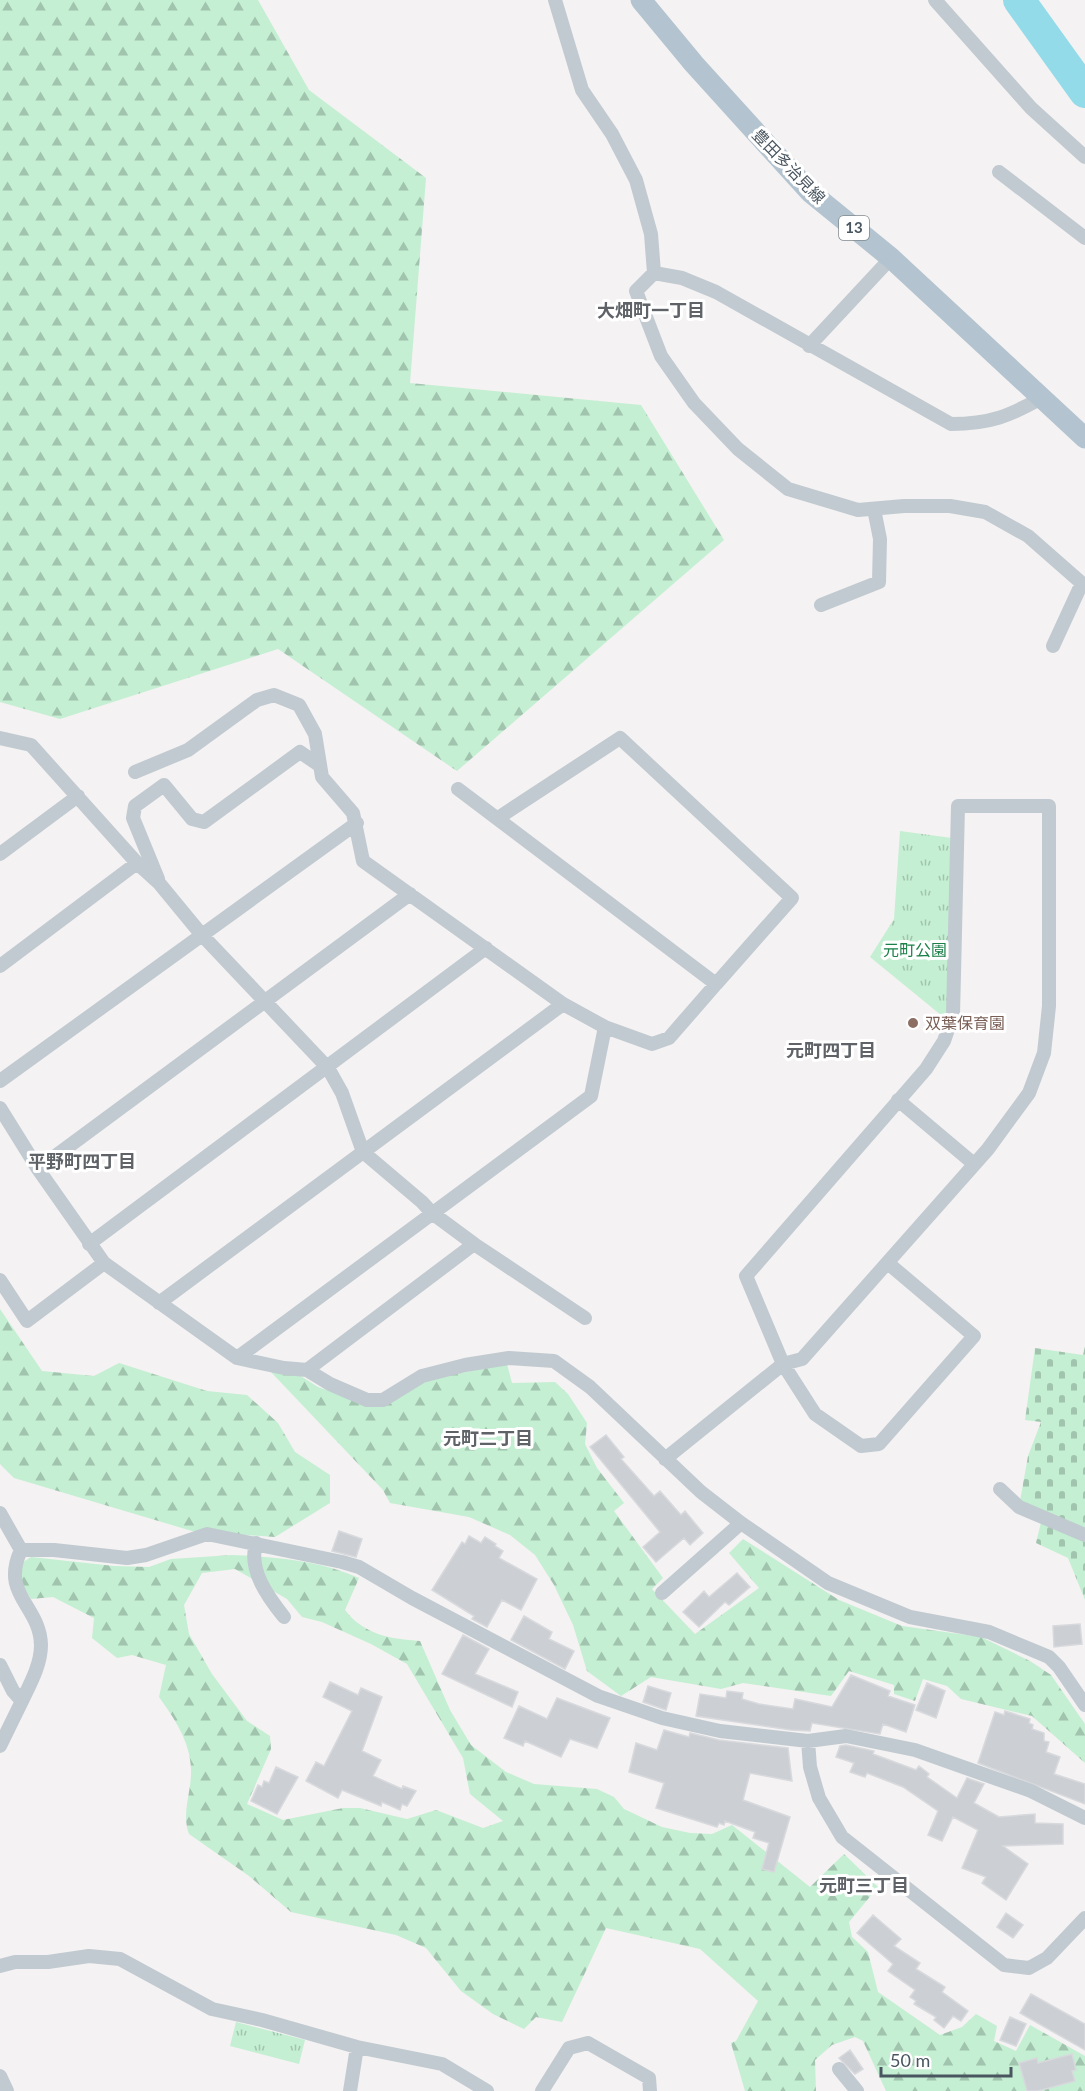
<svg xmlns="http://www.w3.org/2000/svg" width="1085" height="2091" viewBox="0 0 1085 2091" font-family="Lato,'Noto Sans JP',sans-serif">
	<defs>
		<pattern id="forest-firs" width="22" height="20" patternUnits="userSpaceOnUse" patternTransform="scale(1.5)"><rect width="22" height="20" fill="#c4efd2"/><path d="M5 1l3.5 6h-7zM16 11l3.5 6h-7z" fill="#a1c4ae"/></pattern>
		<pattern id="cemetery-stones" width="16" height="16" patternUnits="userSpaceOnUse" patternTransform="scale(1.5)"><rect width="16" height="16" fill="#c4efd2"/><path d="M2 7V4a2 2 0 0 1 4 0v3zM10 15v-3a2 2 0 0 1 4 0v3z" fill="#a1c4ae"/></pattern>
		<pattern id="park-tufts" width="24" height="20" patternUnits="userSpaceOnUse" patternTransform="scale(1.5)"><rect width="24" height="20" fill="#c4efd2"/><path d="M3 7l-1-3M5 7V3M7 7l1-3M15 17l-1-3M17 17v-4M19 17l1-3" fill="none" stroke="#a1c4ae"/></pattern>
	</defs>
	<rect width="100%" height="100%" fill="#f4f2f2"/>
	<path fill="url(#forest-firs)" fill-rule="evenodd" d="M0,0H258L309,90L426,178L410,383L641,405L724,540L457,771L278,649L60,719L0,702Z
		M0,1309L42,1371L94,1376L119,1363L207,1391L247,1395L278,1423L295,1452L330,1475V1503L275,1537L192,1531L14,1478L0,1464Z
		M507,1364L512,1383L555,1382L568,1394L587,1423L585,1444L597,1468L624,1503L614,1511L663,1578L652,1589L695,1634L759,1588L729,1553L743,1539L839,1600L902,1626L981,1637L1030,1661L1051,1675L1085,1724V1763L1032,1716L961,1699L947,1686L923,1679L915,1701L894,1694V1685L849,1671L831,1696L743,1683L721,1689L651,1677L621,1696L587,1671L573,1625L554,1585L535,1555L510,1535L469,1517L390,1503L383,1490L270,1371L299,1375L318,1387L359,1401L425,1380Z
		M232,1555C275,1557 320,1560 359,1578L345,1610C364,1635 391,1639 420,1641L450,1710L471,1745L506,1772L534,1784L597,1789L614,1797L624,1809L662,1827L690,1833L712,1834L732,1825L810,1887L844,1854L878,1887L849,1922L852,1937L868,1952L878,1992L940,2035L962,2027L976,2014L997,2026L994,2041L1016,2051L1030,2025L1085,2056V2091H886L863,2041L855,2037L832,2045L815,2060L816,2091H745L731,2043L736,2041L758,2001L700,1949L606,1928L562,2022L536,2017L524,2029L493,2014L461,1991L426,1948L396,1935L291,1912L249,1876L189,1834C181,1813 192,1791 191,1769C190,1741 174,1718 159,1697L166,1665L132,1655L117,1658L92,1638L94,1618L53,1597L31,1599L17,1577L22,1563L31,1557L114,1566L149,1567L171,1559ZM235,1569L287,1599L302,1617L322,1622L371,1644L407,1664L463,1758L470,1794L503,1821L483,1828L436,1810L407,1819L360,1808H343L283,1820L247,1804L271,1749L270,1736L247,1721L212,1674L189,1634L184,1605L202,1573Z"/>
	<path fill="url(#cemetery-stones)" d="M1085,1346V1600L1068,1558L1036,1543L1043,1514L1020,1501L1028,1456L1041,1422L1025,1420L1035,1348L1083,1355Z"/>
	<path fill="url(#park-tufts)" d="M900,831L952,838L947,1020L870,957L894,919Z
		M236,2022L305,2040L299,2064L230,2046Z"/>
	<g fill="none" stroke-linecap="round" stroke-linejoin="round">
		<path stroke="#93dbe9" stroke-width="32" d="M1019,0L1085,92"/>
	</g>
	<path fill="#cccfd4" stroke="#d7d9dd" stroke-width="1.5" d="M606,1435L624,1457L621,1459L654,1496L660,1491L681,1515L685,1511L703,1533L690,1545L684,1538L656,1562L643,1547L660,1532L590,1447Z
		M339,1531L362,1539L356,1557L332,1551Z
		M469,1536L481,1543L485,1537L496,1544L495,1546L503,1551L499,1558L537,1579L521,1610L502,1600L487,1627L472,1619L474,1616L432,1590L462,1542L465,1544Z
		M737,1573L750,1587L729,1605L725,1602L699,1627L683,1612L704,1591L709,1597Z
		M524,1616L552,1632L549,1639L574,1651L565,1669L511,1640Z
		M1080,1624L1082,1644L1054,1647L1053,1626Z
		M463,1635L489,1649L475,1674L518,1692L512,1707L442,1674Z
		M851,1675L890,1691L888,1696L915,1705L906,1732L883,1724L880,1734L812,1723L810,1731L791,1730L696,1716L700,1694L726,1698L727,1691L743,1693L742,1699L759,1704L793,1709L795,1699L832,1707Z
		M330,1682L358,1695L361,1688L382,1697L362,1751L381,1760L373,1776L402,1789L403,1786L416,1791L407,1806L402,1804L400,1810L382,1802L381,1806L342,1790L338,1798L306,1781L316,1762L324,1766L352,1711L323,1697Z
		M927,1683L945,1691L936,1718L916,1710Z
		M648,1686L671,1693L666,1710L643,1702Z
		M557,1698L610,1718L597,1748L570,1739L561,1757L525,1741L523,1746L504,1738L519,1706L547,1719Z
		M1005,1711L1030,1719L1029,1723L1033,1725L1032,1729L1044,1733V1741L1049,1742L1046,1752L1060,1757L1054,1774L1085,1784V1804L978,1763L995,1712L1004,1715Z
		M664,1730L689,1737L690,1733L719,1740L788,1748L792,1781L750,1773L743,1800L790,1817L774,1872L762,1869L769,1843L753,1838L755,1832L725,1821L724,1825L719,1823L717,1827L656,1808L664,1783L629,1772L636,1743L657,1750Z
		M846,1745L874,1751L873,1754L916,1770L919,1766L929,1774L927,1777L957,1798L967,1778L984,1784L974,1803L999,1817L1035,1814V1823L1063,1824V1844L1003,1846L1028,1864L1006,1900L982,1883L986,1877L962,1868L978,1830L953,1817L942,1841L928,1835L938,1811L903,1787L867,1773L865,1777L850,1772L854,1763L836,1757L840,1746Z
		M276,1767L298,1777L277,1814L251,1801L258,1785L262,1787L264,1781L269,1783Z
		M1006,1913L1023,1925L1013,1938L997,1927Z
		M873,1915L901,1939L894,1946L920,1963L916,1969L945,1987L942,1992L968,2011L961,2021L953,2016L944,2028L934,2020L936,2017L914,2004L916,2001L910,1997L915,1990L888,1971L893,1964L857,1933Z
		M1031,1994L1085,2024V2050L1020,2013Z
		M1010,2017L1026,2024L1016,2046L1000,2040Z
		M850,2050L863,2069L855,2074L839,2058Z
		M1072,2054L1076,2070L1072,2071L1075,2081L1038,2091H1027L1019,2063L1037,2058L1038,2063Z"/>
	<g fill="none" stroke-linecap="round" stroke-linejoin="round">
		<path stroke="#c1cad0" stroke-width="14" d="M555,0L582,90L612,134L636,180L651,234L654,273L682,278L716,292L951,424C990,424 1010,416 1043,397
			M935,0L1031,108L1085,157
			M999,172L1085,238
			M654,273L636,291L661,356L694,403L738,449L788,489L858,510L904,506H950L985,512L1028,536L1085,586
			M809,346L891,258
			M821,605L879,582L880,539L874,509
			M1053,646L1082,583
			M0,738L31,745L137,863L159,883L201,934L328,1068L342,1093L363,1152L422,1202L432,1213L474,1244L307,1370
			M135,772L188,750L257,700L274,695L299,705L315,734L322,777L353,813L363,861L563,1004L605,1027L652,1044L669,1038L716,984
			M458,789L716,984L792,898L620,738L498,818
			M0,854L78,796
			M158,879L133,818L135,806L164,785L192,819L204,822L300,752L319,765
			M0,966L137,863
			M0,1081L357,823
			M898,1100L974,1164
			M0,1108L38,1169L104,1263L237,1358L284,1368L307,1370L330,1384L367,1400H383L422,1376L465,1365L509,1358L554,1361L590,1387L701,1492L741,1523L828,1583L910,1617L989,1632L1049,1657L1059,1667L1085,1705
			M38,1169L410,894
			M89,1244L486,948
			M474,1244L585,1318
			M0,1280L27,1321L104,1263
			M159,1303L563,1004
			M237,1358L591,1096L605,1027
			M665,1459L783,1364L802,1359L988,1149L1029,1093L1044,1053L1049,1006V806H958L953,1015L944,1041L926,1069L746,1276L783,1364L815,1414L861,1446L879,1444L974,1336L889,1264
			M1000,1489L1019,1507L1085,1535
			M0,1513L21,1550H54L127,1558L146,1555L207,1534L342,1562L359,1567L412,1598L598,1696L662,1718L720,1731L808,1741L846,1736L915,1750L1031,1791L1085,1818
			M256,1543C248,1570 268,1597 284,1617
			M21,1550C0,1595 40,1605 41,1645C41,1665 30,1684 22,1701
			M662,1593L741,1523
			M0,1665L13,1691L22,1701L0,1746
			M808,1741L810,1767L819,1798L842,1837L1004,1965L1029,1968L1047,1958L1085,1918
			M0,1966L15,1962H48L89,1956L120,1959L212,2009L262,2020L357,2047L442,2064L487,2091
			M839,2069L857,2091
			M0,2076L7,2091
			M350,2091L357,2047
			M542,2091L569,2048L588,2043L649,2078L650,2091"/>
		<path stroke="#b3c3cf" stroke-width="21" d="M641,0L694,64L810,192L891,258L1085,438"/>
	</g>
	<circle fill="#8d6e63" stroke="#fff" stroke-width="2" cx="913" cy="1023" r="6"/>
	<g text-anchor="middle" stroke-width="6" stroke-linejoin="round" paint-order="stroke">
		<rect fill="#fff" stroke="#80898f" stroke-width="1.5" x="839" y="216" width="30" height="24" rx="4.5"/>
		<g font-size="15" font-weight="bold" fill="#4a565f">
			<text x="854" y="233">13</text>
		</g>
		<g font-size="16" fill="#4a565f" stroke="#fff">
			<text transform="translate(789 166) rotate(46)" y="6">豊田多治見線</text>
		</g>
		<g font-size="16" fill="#1c8049" stroke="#fff">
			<text x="915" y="956">元町公園</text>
		</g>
		<g font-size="16" fill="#785e54" stroke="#fff" text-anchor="start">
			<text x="925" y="1029">双葉保育園</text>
		</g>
		<g font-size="18" font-weight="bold" fill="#5f6367" stroke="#fff">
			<text x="651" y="317">大畑町一丁目</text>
			<text x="831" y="1057">元町四丁目</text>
			<text x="82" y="1168">平野町四丁目</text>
			<text x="488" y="1445">元町二丁目</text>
			<text x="864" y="1892">元町三丁目</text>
		</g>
	</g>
	<path d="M881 2067v9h130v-9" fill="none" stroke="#4a565f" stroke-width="3"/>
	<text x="890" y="2067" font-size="18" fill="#4a565f" stroke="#ffffff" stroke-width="4.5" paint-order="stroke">50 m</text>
</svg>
